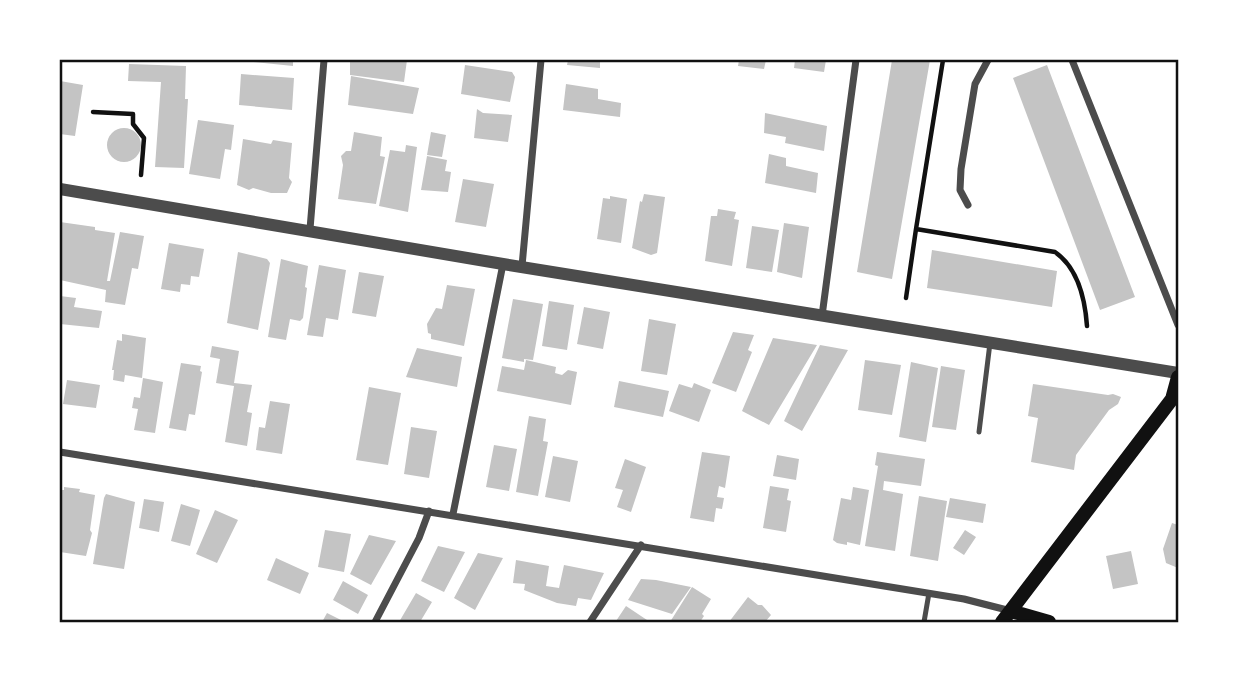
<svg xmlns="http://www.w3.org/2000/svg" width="1238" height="682" viewBox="0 0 1238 682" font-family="Karla,sans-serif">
	<rect width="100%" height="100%" fill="#fff"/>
	<path fill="#c4c4c4" d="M245,60H293V66L245,61Z
		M350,60H407L404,82L350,75Z
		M568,60H600V68L567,65Z
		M739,60H766L764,69L738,66Z
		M795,60H826L824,72L794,68Z
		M892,60H930L892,279L857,272Z
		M129,64L186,66L185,99H188L184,168L155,167L161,82L128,81Z
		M465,65L512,72L515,77L510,102L461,94Z
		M1047,65L1135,297L1100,310L1013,78Z
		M241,74L294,78L292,110L239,105Z
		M351,76L419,88L413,114L348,105Z
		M60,81L83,85L75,136L60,134Z
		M566,84L598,89V99L621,103L620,117L563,110Z
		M477,109L483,113L512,115L508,142L474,138Z
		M765,113L827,126L824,151L785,143L786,137L764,133Z
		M198,120L234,125L231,150L225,149L220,179L189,174Z
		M107 145a17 17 0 1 1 34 0a17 17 0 1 1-34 0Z
		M354,132L382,137L380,156L385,157L376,204L338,199L343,165L341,156L346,151H351Z
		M431,132L446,135L442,157L427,155Z
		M243,139L271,144L273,140L292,143L289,178L292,182L287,193H271L253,188L249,190L237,185Z
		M406,145L417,147L408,212L379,206L390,150L405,152Z
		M769,154L786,158V166L818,173L816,193L765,183Z
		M427,156L447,160L445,171L451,172L448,192L421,190Z
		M463,179L494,184L486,227L455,222Z
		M644,194L665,197L657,253L651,255L632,248L640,201L642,202Z
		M610,196L627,199L621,243L597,239L603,198L610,199Z
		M718,209L736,212L734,219L739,220L732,266L705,261L711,216H717Z
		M60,222L95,227V230L115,233L107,281H110L120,232L144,236L138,269L132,268L125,305L105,302L106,290L60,280Z
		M784,223L809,227L802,278L777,272Z
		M752,226L779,230L772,272L746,268Z
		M169,243L204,249L199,277L191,276L190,285L181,284L180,292L161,289Z
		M932,250L1057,271L1052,307L927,288Z
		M238,252L267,259L270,263L258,330L227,323Z
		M281,259L308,266L305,287L307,288L303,318L300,321L290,319L286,340L268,337Z
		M319,265L346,270L338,320L326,318L323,337L307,335Z
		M359,272L384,276L376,317L352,313Z
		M447,285L475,289L464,346L431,339V334L428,333L427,324L436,308L442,309Z
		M60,296L76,298L74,307L102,311L99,328L60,324Z
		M513,299L543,304L533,360L524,359V362L502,358Z
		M549,301L574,305L567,350L542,346Z
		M584,307L610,312L603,349L577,344Z
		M649,319L676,324L667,375L641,371Z
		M733,332L754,335L748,350L752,352L736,392L712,383Z
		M122,334L146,338L142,378L125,375L124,382L113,380L114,370H112L117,340L122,341Z
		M773,338L817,345L769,425L742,411Z
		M820,345L848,350L802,431L784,421Z
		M212,346L239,351L234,383L252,385L247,412L252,413L247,446L225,442L234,386L216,383L220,359L210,357Z
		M417,348L462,357L457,387L406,377Z
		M526,360L556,367L555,373L562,375L568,370L577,372L571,405L497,391L502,366L524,370Z
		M865,360L901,365L892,415L858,410Z
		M911,362L938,368L926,442L899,437Z
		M181,363L201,366L200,371L202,372L195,415L189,414L186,431L169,428Z
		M941,366L965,370L956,430L932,427Z
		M143,378L163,382L155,433L134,430L138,409L132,408L134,397L140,398Z
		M67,380L100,385L96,408L63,404Z
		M619,381L669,391L663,417L614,407Z
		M694,383L711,390L699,422L669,411L679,384L692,388Z
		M1033,384L1108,395L1113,394L1121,397L1118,404L1109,410L1076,455L1074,470L1031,462L1038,418L1028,416Z
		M369,387L401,393L388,465L356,460Z
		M270,401L290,404L282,454L256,450L259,427L265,428Z
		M529,416L546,419L543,441L548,442L538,496L516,492Z
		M411,427L437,431L429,478L404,474Z
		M494,445L517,449L509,491L486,487Z
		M702,452L730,456L725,488L719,486L717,497L724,498L722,509L716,508L714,522L690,518Z
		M877,452L925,459L921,486L884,481L883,490L903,494L895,551L865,546L878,466L875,465Z
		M777,455L799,459L796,480L773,476Z
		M553,456L578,461L570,502L545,497Z
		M625,459L646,467L631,512L617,507L623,490L615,488Z
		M770,486L789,489L787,500L791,501L786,532L763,528Z
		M64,487L80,489L79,492L95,495L90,530L92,533L86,556L60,552V505L62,490H64Z
		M853,487L869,490L860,545L847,542V545L837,543L833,540L841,498L851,500Z
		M106,494L135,502L124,569L93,564L104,498Z
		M919,496L947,501L938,561L910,556Z
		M950,498L986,504L983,523L946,517Z
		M144,499L164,502L159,532L139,528Z
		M181,504L200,510L190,546L171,541Z
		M215,510L238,520L217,563L196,554Z
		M1172,523L1178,525V568L1166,563L1163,549Z
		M325,530L351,534L344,572L318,567Z
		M965,530L976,537L964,555L953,548Z
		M369,535L396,541L371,585L350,574Z
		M438,546L465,552L444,592L421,581Z
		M1131,551L1138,584L1113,589L1106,556Z
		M478,553L503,558L475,610L454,598Z
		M276,558L309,573L300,594L267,580Z
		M516,560L549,566L546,586L559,588L564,565L604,573L591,600L578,598L576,606L557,603L524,590L525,584L513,583Z
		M641,579L656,580L691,587L672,614L628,600Z
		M343,581L368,595L358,614L333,600Z
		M692,587L711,599L702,614L704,616L700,622H670Z
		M416,593L432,602L420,622H399Z
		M748,597L758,605H762L771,615L765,622H729Z
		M626,606L650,622L616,621Z
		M327,613L345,622H322Z"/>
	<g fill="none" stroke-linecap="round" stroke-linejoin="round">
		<path stroke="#111" stroke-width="4.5" d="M93,112L133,114V124L144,138L141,175
			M916,229L943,60
			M906,298L916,229L1055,252C1078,268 1085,298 1087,326"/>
		<path stroke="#4c4c4c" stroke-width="5" d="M979,432L990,343
			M924,622L929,593"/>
		<path stroke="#4c4c4c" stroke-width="7" d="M1072,60L1178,325
			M968,205L960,190L961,169L975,84L988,60
			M310,229L324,60
			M522,266L541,60
			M822,316L856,60
			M60,452L964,599L1011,611
			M453,514L503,264
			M375,622L419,538L429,511
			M590,622L641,545"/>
		<path stroke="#4c4c4c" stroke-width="12" d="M60,189L503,264L1178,373"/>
		<path stroke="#111" stroke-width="14" d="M1011,611L1049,622
			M1002,622L1172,399L1178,377"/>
	</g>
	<rect width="1238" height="682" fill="none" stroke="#ffffff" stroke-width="122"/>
	<rect x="61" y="61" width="1116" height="560" fill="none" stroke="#111" stroke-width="2.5"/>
</svg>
